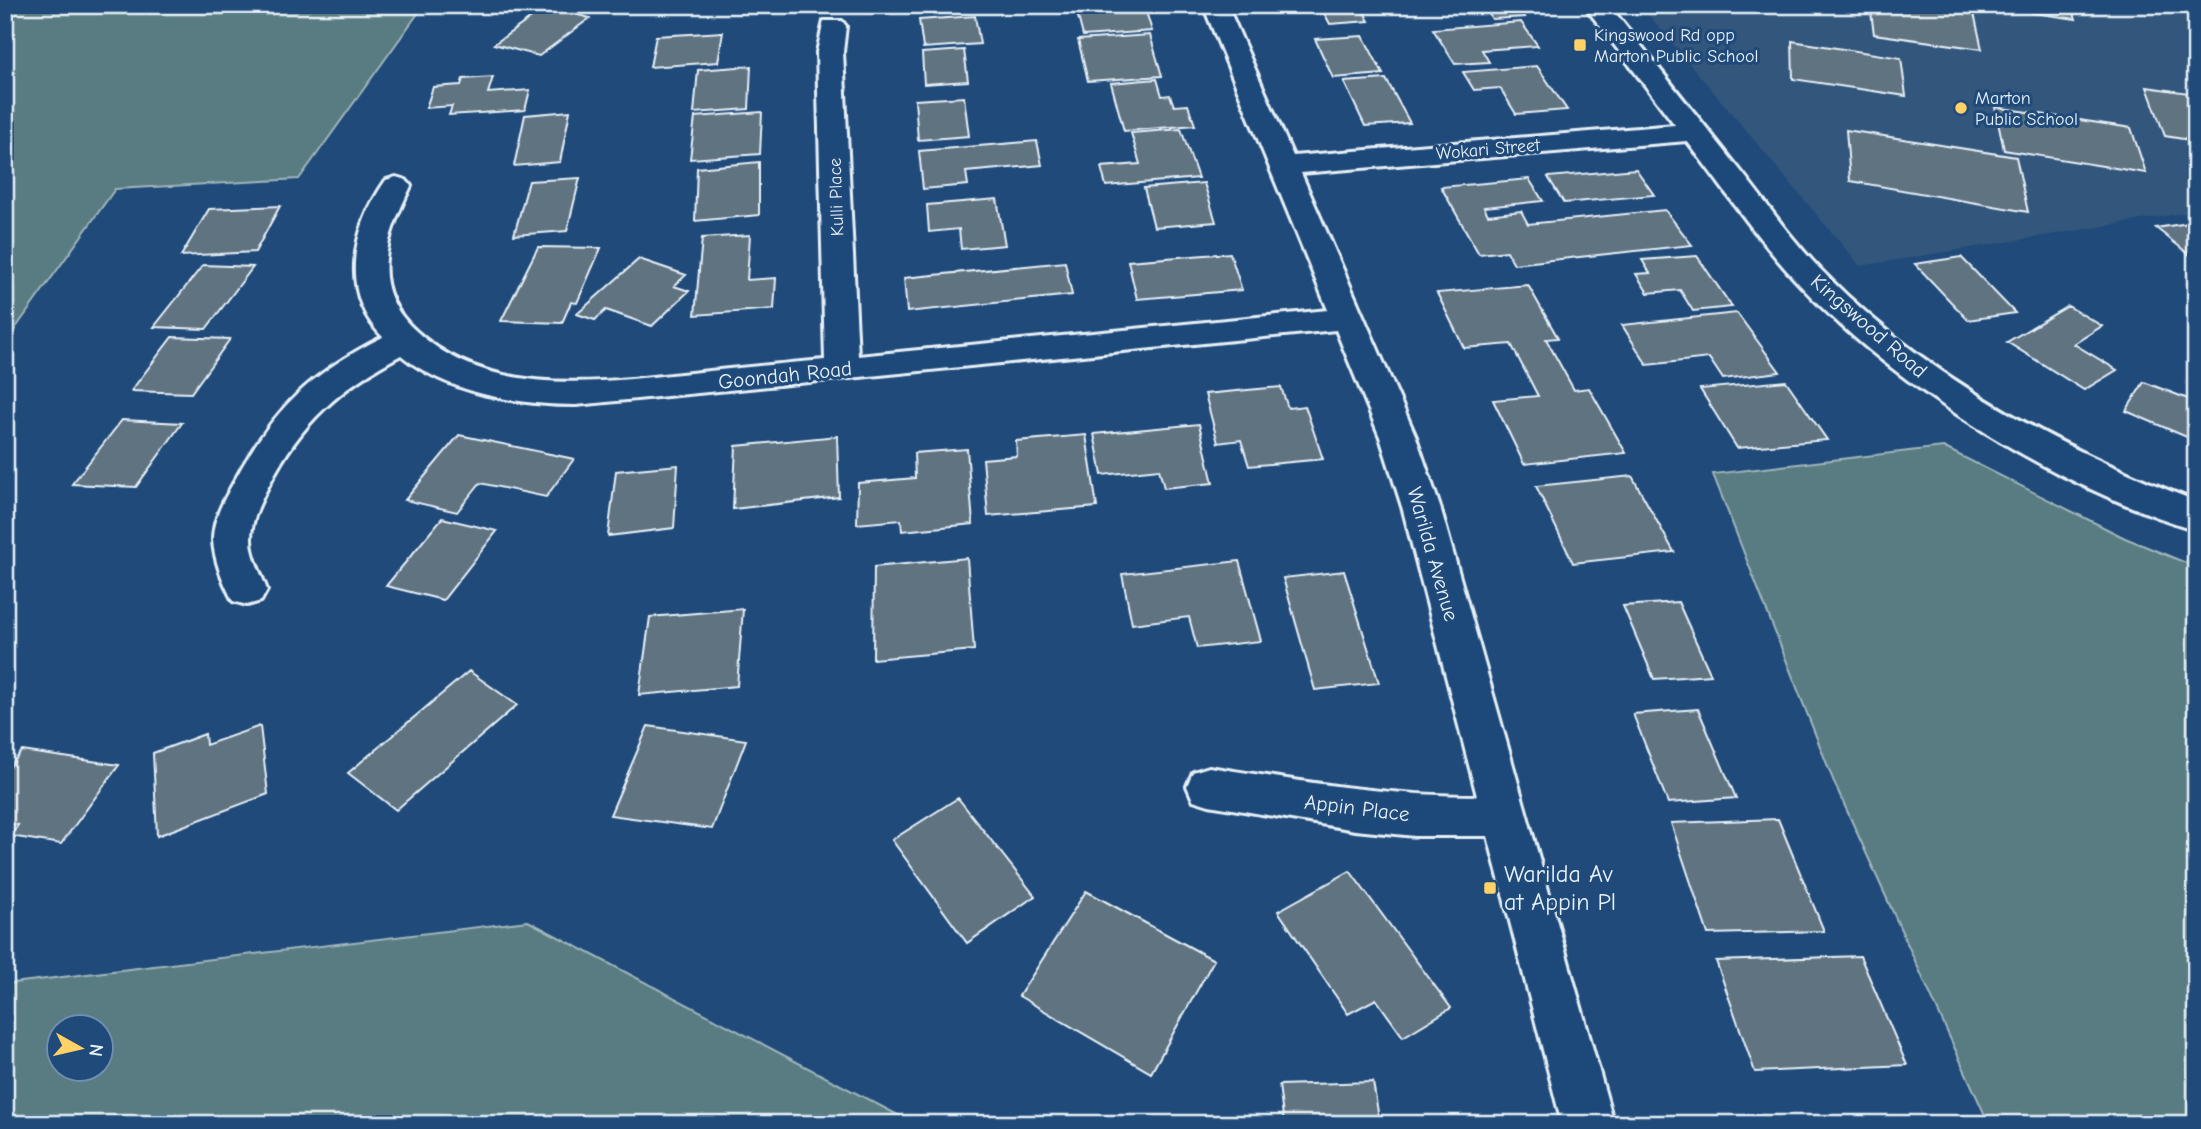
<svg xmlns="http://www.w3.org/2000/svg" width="2201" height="1129" viewBox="0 0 2201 1129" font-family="'Comic Neue',sans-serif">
	<rect width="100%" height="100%" fill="#1f4a7a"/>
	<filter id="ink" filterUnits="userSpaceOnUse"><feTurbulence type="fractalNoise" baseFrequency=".0143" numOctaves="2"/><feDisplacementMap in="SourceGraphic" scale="14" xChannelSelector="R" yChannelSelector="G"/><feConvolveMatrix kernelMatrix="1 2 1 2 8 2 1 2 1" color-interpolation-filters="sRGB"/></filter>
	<g filter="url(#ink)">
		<path fill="#33567c" d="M1640,5H2196V211L1860,266Z"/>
		<path fill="#587c81" stroke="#a0b6bc" stroke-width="2" fill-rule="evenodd" d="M5,5H424L299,179L115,189L5,343Z
			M1943,447L2125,538L2196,567V1124H1989L1834,782L1713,474Z
			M528,921L915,1124H5V984ZM60,1028H102V1070H60Z"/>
		<path fill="#617381" stroke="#e8f1f8" stroke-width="2" d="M1075,5H1144L1152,31L1083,36Z
			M1295,5H1360L1369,21L1330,24L1321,7L1296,8Z
			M1483,5H1517L1525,17L1492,19Z
			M1870,5H1914L1974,13L1982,49L1874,34Z
			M1979,5H2071L2076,19Z
			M547,7L590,18L539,56L494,44Z
			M975,16L980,44L923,48L919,20Z
			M1521,22L1538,46L1482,50L1489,62L1455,64L1433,29Z
			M723,32L718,62L650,67L656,36Z
			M1150,35L1162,76L1088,81L1078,40Z
			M1363,36L1383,74L1333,78L1315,39Z
			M1792,41L1901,58L1906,96L1793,79Z
			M964,50L968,81L924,84L922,53Z
			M751,66L749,109L694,113L698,70Z
			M1537,66L1567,110L1516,114L1500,88L1474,90L1463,72Z
			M493,77L488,93L530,90L525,110L449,115L452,106L426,108L433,87L461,85L463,79Z
			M1157,79L1162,96L1170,95L1174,106L1188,105L1195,125L1124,131L1111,83Z
			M1386,79L1410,123L1365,126L1344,82Z
			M2147,87L2196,94V141L2165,136Z
			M964,97L969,136L918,140L915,100Z
			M1995,107L2131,128L2146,173L2004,150Z
			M570,111L560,162L514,166L525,115Z
			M762,112L760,154L690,159L695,117Z
			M1181,129L1198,178L1106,186L1101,167L1140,164L1131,133Z
			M1846,130L2016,157L2028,212L1850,181Z
			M1037,141L1042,165L966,172L968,185L923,189L919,151Z
			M759,162V215L695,221L697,168Z
			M1636,169L1654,195L1564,203L1548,177Z
			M580,178L567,231L514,235L529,181Z
			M1529,179L1543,201L1484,207L1488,215L1521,211L1528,224L1665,210L1692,245L1514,264L1507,251L1479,254L1441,187Z
			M1204,183L1216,222L1154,227L1144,188Z
			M997,199L1005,245L961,249L959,229L929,232L927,205Z
			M280,206L255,252L181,256L209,209Z
			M2196,222V260L2156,228Z
			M750,235L747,280L776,278L774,309L695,315L702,238Z
			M538,247L601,248L577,303L571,302L562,323L501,321Z
			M1230,253L1242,290L1137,299L1128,261Z
			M1697,256L1732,307L1693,311L1680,290L1648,293L1636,274L1650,273L1642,260Z
			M1961,257L2015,313L1968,320L1915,264Z
			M639,259L686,275L674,286L689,291L652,326L606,310L595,320L577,314Z
			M1065,262L1072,295L907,312L904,278Z
			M203,265L253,267L206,329L154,327Z
			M1528,285L1558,338L1546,339L1574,390L1589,388L1626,453L1524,464L1493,400L1538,396L1511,344L1464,348L1437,293Z
			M2068,306L2102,326L2074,344L2117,370L2084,390L2007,342Z
			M1737,313L1780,372L1723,379L1709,358L1647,365L1622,325Z
			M172,337L230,339L191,393L131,391Z
			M1786,381L1827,440L1737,448L1700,389Z
			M2144,382L2196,402V441L2126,411Z
			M1281,387L1288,408L1305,406L1323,459L1249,466L1241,440L1218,443L1205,394Z
			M122,420L182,423L136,487L72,484Z
			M1199,424L1213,483L1164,488L1159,469L1102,475L1094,434Z
			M459,435L574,459L546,497L480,483L457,512L405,500Z
			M1086,435L1097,507L988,516L983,459L1017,456L1016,441Z
			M837,436L839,497L733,509L736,446Z
			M967,449L973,524L902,531L901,520L857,524L858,483L915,478L914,453Z
			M678,465L674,528L608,536L616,471Z
			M1632,476L1674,552L1573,563L1536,486Z
			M442,518L497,531L443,600L386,586Z
			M967,558L974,650L873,659L874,567Z
			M1239,561L1261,641L1197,648L1189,617L1132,624L1122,574Z
			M1344,571L1379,683L1315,690L1283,578Z
			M1678,602L1711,675L1654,679L1623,606Z
			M743,609L737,686L639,695L650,617Z
			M469,671L517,705L396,810L348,773Z
			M1698,709L1736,798L1668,803L1633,714Z
			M260,726L268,794L157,836L153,753L205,734L206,745Z
			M648,726L746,740L712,829L610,815Z
			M22,751L119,765L61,844L10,836L18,825L5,823V773Z
			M958,798L1035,896L967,943L892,840Z
			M1778,819L1824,931L1708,934L1671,823Z
			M1350,871L1451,1008L1403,1037L1376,999L1348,1014L1278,911Z
			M1086,891L1214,960L1151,1073L1019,996Z
			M1860,956L1907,1065L1755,1072L1716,961Z
			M1373,1082L1380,1124H1284L1279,1085Z"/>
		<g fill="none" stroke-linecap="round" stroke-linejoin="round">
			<defs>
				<path id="minor" d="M1203,5H1227L1293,156L1675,125L1584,5H1609C1654,62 1699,119 1744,175C1770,208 1794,243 1824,273C1927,378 2060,449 2196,501V530C2059,488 1900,391 1802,287C1759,242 1725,190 1687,141L1301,173L1416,437L1441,510L1614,1124H1562L1488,836H1415L1355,830L1209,805L1193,800L1187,786L1193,772L1209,767C1299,781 1386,796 1477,796L1403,510L1380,437L1336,330L576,405C518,405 447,393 401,355C342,386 300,423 270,483C261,500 251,519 251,539C251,556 261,573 267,590L261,601L247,605L233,601C224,584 214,560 213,540C213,518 225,498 235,480C273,409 311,373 383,337C338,292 353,227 386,180L396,177L406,180L411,186C386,237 367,287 416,331C488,397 593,383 681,374C729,369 777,364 825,360L817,52L824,21H842L846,26L843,52L858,356L1328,310Z"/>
			</defs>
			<use href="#minor" stroke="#e8f1f8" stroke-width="6"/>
			<use href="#minor" fill="#1f4a7a" fill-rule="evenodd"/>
		</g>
	</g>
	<g fill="#ffd166" stroke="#1f4a7a" stroke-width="2.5">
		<rect x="1573" y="38" width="14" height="14" rx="3.5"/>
		<circle cx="1961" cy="108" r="7"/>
		<rect x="1483" y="881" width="14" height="14" rx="3.5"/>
	</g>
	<g text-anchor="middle" stroke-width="6" stroke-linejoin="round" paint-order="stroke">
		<g font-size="18" fill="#e8f1f8" stroke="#1f4a7a" text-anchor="start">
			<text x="1594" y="41">Kingswood Rd opp<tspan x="1594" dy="21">Marton Public School</tspan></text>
			<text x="1975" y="104">Marton<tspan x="1975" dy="21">Public School</tspan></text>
		</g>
		<g font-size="18" fill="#e8f1f8" stroke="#1f4a7a">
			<text transform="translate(1488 149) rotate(-5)" y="6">Wokari Street</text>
			<text transform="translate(836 197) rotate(-92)" y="6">Kulli Place</text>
		</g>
		<g font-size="21" fill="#e8f1f8" stroke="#1f4a7a">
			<text transform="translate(1869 326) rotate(41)" y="7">Kingswood Road</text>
			<text transform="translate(785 375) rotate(-6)" y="7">Goondah Road</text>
			<text transform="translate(1433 554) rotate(74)" y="7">Warilda Avenue</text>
			<text transform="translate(1357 808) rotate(7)" y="7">Appin Place</text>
		</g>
		<g font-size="24" fill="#e8f1f8" stroke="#1f4a7a" text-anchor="start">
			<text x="1504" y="882">Warilda Av<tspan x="1504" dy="28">at Appin Pl</tspan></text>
		</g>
	</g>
	<rect width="2201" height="1129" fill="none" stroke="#1f4a7a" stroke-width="28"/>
	<rect x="14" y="14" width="2173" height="1101" fill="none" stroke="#e8f1f8" stroke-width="2.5" filter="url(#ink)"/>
	<g transform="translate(80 1048) rotate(98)"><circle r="33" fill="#1f4a7a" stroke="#6f8dac" stroke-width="2"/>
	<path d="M0-5L12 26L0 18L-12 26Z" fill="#ffd166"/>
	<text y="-10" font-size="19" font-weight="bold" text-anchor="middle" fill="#e8f1f8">N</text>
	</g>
</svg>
